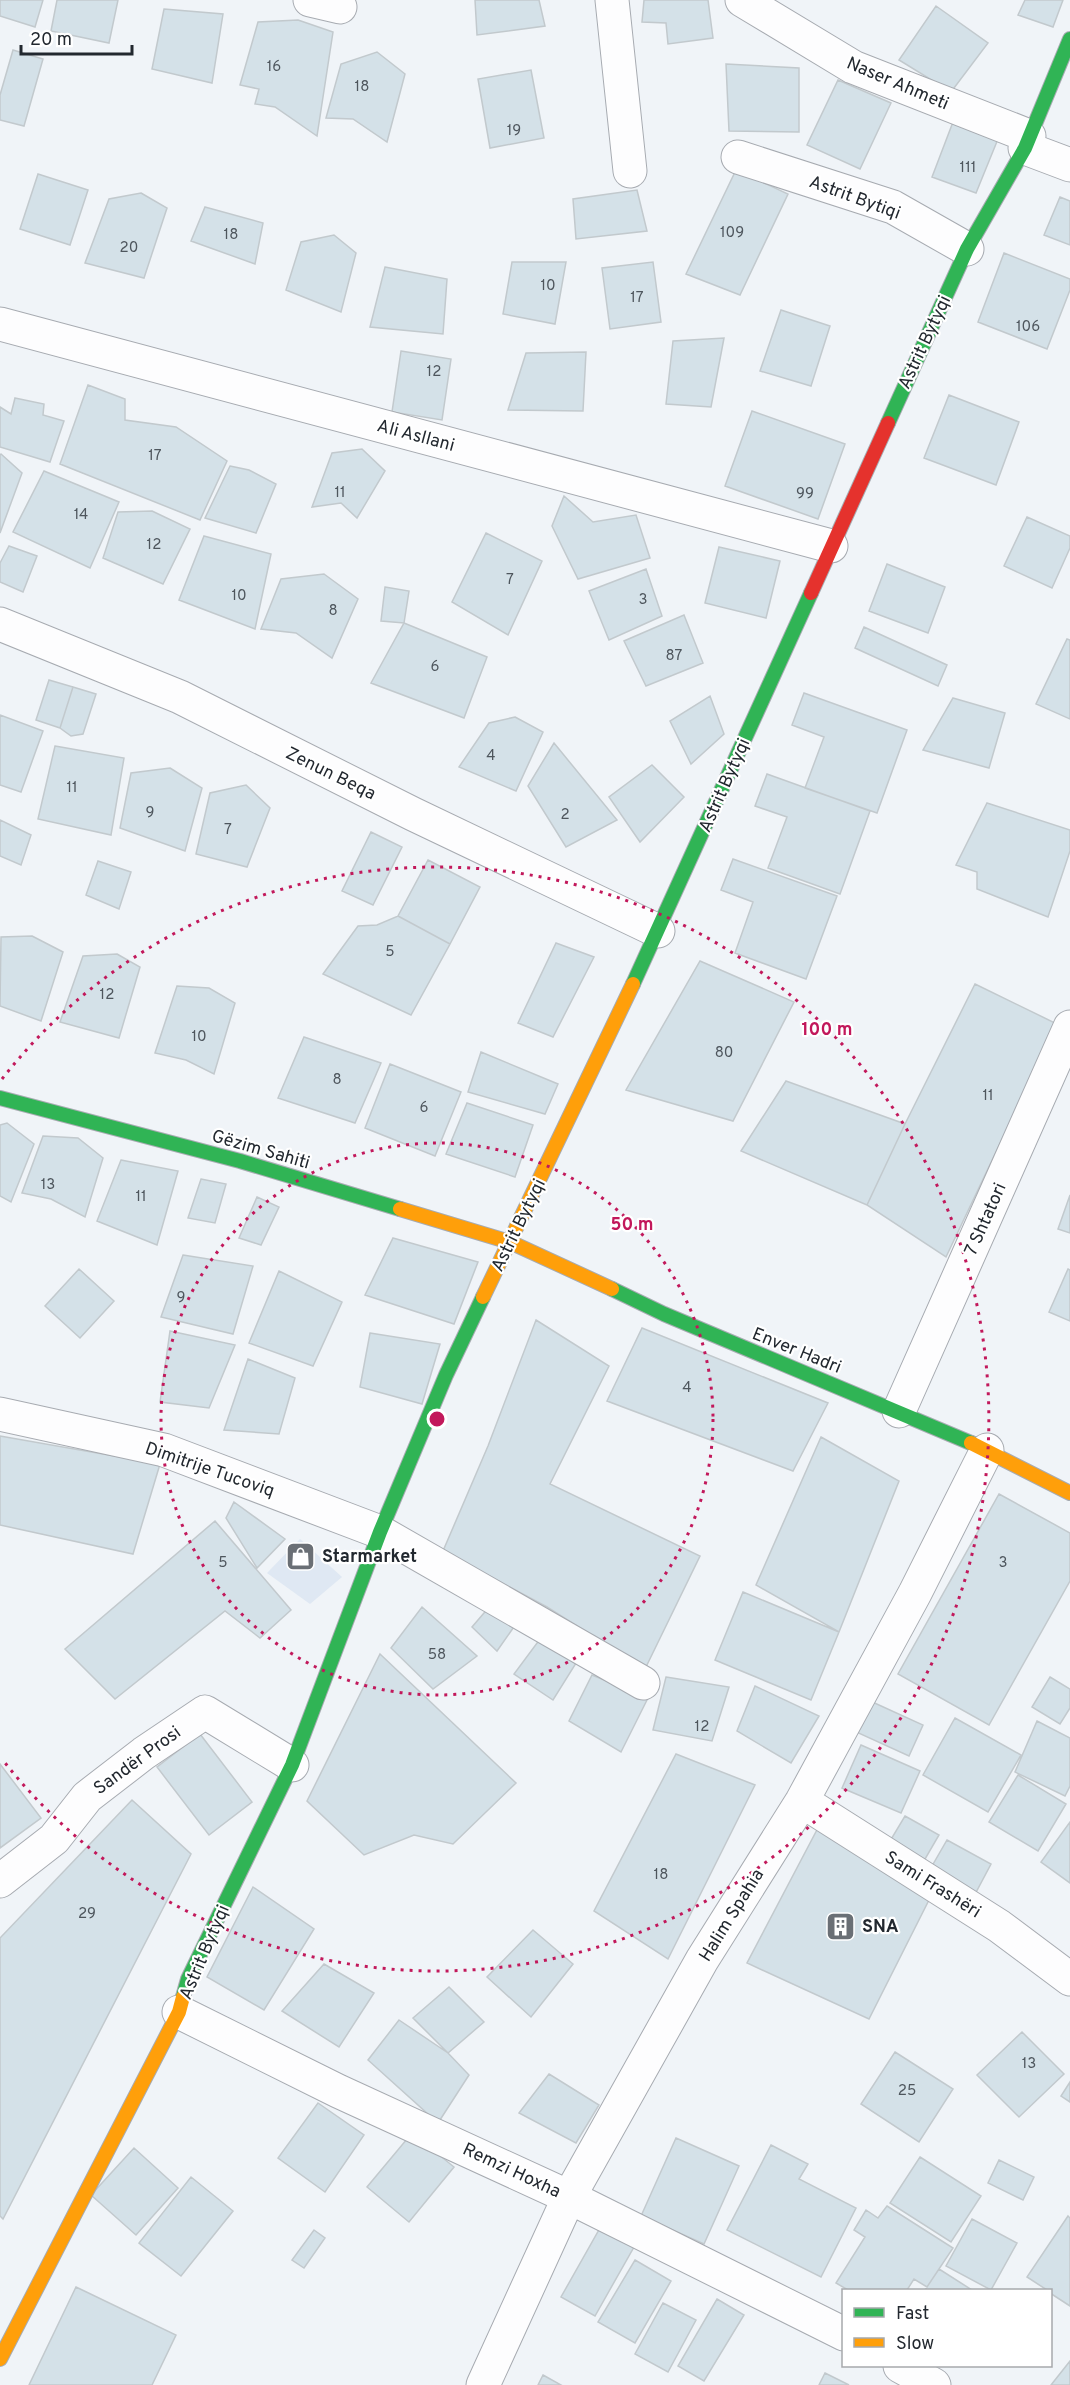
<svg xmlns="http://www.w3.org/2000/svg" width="1070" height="2385" viewBox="0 0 1070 2385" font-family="Overpass,sans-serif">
	<rect width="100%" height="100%" fill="#f0f4f8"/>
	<path fill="#dfe8f3" d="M300,1539L342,1577L310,1604L267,1573Z"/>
	<path fill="#d4e1e8" stroke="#c2c9cd" stroke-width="1.5" d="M0,0H43L35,27L0,16Z
		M57,0H118L109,43L51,31Z
		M475,0H539L545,26L477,35Z
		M644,0H708L713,38L668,44L666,23L642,22Z
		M1025,0H1063L1053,27L1018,15Z
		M936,6L988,43L951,92L899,60Z
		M164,9L223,14L212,83L152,69Z
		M298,20L333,32L317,136L275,107L255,104L259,89L240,85L258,22Z
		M13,50L43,59L24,126L0,120V95Z
		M377,52L405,74L387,142L353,119L326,118L341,64Z
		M726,64L799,68V132L729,131Z
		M531,70L544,138L490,148L478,79Z
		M838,80L891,103L860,169L807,145Z
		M953,122L998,139L976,193L932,177Z
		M736,170L788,194L740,295L686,274Z
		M38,174L88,190L70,245L20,229Z
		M637,190L647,231L576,239L573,199Z
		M141,193L167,208L144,278L85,263L109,199Z
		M1060,197L1070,201V245L1044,235Z
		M205,207L263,223L255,264L191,241Z
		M334,235L356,253L341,312L286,290L301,242Z
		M1004,253L1070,279V290L1047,349L978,322Z
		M512,262H566L555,324L503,314Z
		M653,262L661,322L610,329L602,268Z
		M385,267L447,279L443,334L370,327Z
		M781,310L830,326L811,386L760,371Z
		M724,338L711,407L666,404L673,341Z
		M401,351L451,359L442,420L392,412Z
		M586,352L583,411L508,410L526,353Z
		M88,385L125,399V420L176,427L227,461L200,520L60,464Z
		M949,395L1019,422L996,485L924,458Z
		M15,398L44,404L43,415L64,421L50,462L0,447V407L11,414Z
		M752,411L845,444L818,519L725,486Z
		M362,449L385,471L357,518L341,503L312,507L332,453Z
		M1,454L22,473L0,533V455Z
		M230,466L249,470L276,484L256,533L205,518Z
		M44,471L119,502L90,568L13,532Z
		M564,496L593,522L636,515L650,558L578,579L552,526Z
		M152,511L190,529L163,584L103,558L118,512Z
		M1027,517L1070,536V548L1052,588L1004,566Z
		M486,533L542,561L508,635L452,602Z
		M204,536L271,554L255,629L179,600Z
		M9,546L37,556L23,592L0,582V563Z
		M719,547L780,561L766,618L705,603Z
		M887,564L945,587L928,633L869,611Z
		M646,569L662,616L609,640L589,591Z
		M324,574L358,599L332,658L296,633L261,629L281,579Z
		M385,587L409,591L404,623L381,621Z
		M684,615L703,663L646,686L624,641Z
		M404,623L487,657L464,718L371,683Z
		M864,627L947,665L938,686L855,648Z
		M1067,639L1070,640V719L1036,704Z
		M49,680L73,687L60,728L36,720Z
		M73,687L96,694L83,734L71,736L60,728Z
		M804,693L907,730L877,813L805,788L824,737L792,725Z
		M710,696L724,734L691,764L670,721Z
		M953,698L1005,713L989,768L923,750Z
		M0,715L43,731L21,792L0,785Z
		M515,717L543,732L516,791L459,767L489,723Z
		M554,743L617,820L566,847L528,786Z
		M55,746L124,758L111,835L38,819Z
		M652,765L684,797L640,842L609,797Z
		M170,768L202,788L185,851L120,828L131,773Z
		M767,774L870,811L840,894L768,868L787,817L755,806Z
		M246,785L270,808L247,867L196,854L210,793Z
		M987,803L1070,830V851L1048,917L977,889V872L956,865Z
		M0,820L31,835L21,865L0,856Z
		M371,832L402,847L373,905L342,891Z
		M733,859L837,896L806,979L735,953L753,902L721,890Z
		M428,860L480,887L450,944L398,916Z
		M98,861L131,872L119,909L86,895Z
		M398,916L450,944L411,1015L323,974L358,926L377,925Z
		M32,936L63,952L41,1021L0,1006L1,937Z
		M556,943L594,957L553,1037L518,1023Z
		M117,954L140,967L119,1038L60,1022L83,956Z
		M700,961L794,1002L733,1121L626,1090Z
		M975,984L1057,1024L946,1257L867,1205L905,1124Z
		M177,986L209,988L235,1003L214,1074L186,1060L155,1053Z
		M304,1037L381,1063L355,1123L278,1098Z
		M481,1052L558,1084L545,1114L468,1092Z
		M390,1064L461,1092L435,1156L365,1128Z
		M786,1081L905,1124L867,1205L741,1151Z
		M467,1103L533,1125L515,1177L446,1154Z
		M7,1123L34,1144L11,1202L0,1196V1125Z
		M43,1136L78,1138L103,1158L85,1217L51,1199L22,1193Z
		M121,1160L178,1171L157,1245L97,1221Z
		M201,1179L226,1184L215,1223L188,1218Z
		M1070,1195V1233L1058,1229Z
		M257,1197L279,1207L261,1245L239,1238Z
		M393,1238L478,1262L454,1324L365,1295Z
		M183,1255L253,1266L233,1334L161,1317Z
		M79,1269L114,1301L80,1338L45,1306Z
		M1068,1269L1070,1270V1321L1049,1312Z
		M279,1271L342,1302L313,1366L249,1343Z
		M536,1320L609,1366L550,1484L700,1556L645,1669L547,1607L443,1551L488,1446Z
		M642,1328L828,1403L793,1471L607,1401Z
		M170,1331L235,1345L209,1408L160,1402Z
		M370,1333L440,1344L422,1404L360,1387Z
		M248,1359L295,1378L279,1434L224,1430Z
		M0,1436L160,1464L133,1554L0,1525Z
		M821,1437L899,1481L839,1632L756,1585Z
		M999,1494L1070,1533V1581L989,1725L898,1674Z
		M234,1502L285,1539L257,1568L226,1518Z
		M215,1521L291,1610L260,1638L225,1611L115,1699L65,1649Z
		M743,1592L839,1632L811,1700L715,1660Z
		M490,1606L516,1624L497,1651L472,1627Z
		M422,1607L477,1656L433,1689L391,1648Z
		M543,1635L578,1660L553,1700L514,1674Z
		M380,1654L516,1783L453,1844L414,1835L364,1855L307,1801Z
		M592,1675L648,1698L621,1752L569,1721Z
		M666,1677L729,1687L712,1741L653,1730Z
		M1050,1677L1070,1689V1708L1060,1724L1032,1707Z
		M755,1686L819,1716L791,1763L737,1731Z
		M868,1700L923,1725L909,1756L854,1731Z
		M955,1718L1021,1755L988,1812L923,1775Z
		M1037,1721L1070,1738V1786L1065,1796L1015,1772Z
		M200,1734L252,1802L209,1835L157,1767Z
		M861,1745L920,1771L901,1813L842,1788Z
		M676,1754L755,1785L668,1959L594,1911Z
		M0,1764L41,1818L0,1848Z
		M1018,1775L1066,1804L1038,1851L989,1822Z
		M132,1800L191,1854L3,2219L0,2216V1938Z
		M905,1816L939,1835L921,1866L887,1846Z
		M1070,1822V1883L1041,1862Z
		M819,1826L935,1888L869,2019L747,1963Z
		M947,1840L991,1864L973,1898L928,1873Z
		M253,1887L314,1929L264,2010L207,1977Z
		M533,1930L573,1964L531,2017L487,1977Z
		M324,1964L374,1993L339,2047L282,2011Z
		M449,1987L484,2022L448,2053L413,2018Z
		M399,2020L448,2053L469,2075L438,2123L368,2060Z
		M1022,2032L1064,2074L1019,2117L977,2075Z
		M895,2052L953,2089L919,2142L861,2104Z
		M549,2074L599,2105L576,2143L519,2113Z
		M1070,2082V2102L1061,2096Z
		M318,2103L364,2135L325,2192L278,2158Z
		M412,2133L454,2167L409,2222L367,2187Z
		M676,2138L739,2166L704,2244L641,2216Z
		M771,2145L808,2164L799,2179L856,2208L821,2277L727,2230Z
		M134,2148L178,2188L136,2235L91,2195Z
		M920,2157L981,2196L951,2242L890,2203Z
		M999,2160L1034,2177L1023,2200L988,2183Z
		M191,2177L233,2211L181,2276L139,2243Z
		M887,2206L953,2248L927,2287L914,2279L907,2290H848L836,2283L865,2237L854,2230L866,2210L878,2218Z
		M1068,2216L1070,2218V2306L1050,2293V2290H1047L1027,2277Z
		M972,2219L1017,2243L991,2290L946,2266Z
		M600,2228L634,2247L595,2316L561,2297Z
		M314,2230L325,2238L304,2268L292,2260Z
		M635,2260L671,2281L635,2343L598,2322Z
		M939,2269L972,2290H925Z
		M76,2287L176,2335L152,2385H29Z
		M717,2299L744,2315L704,2381L678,2366Z
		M663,2303L696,2320L668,2372L635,2354Z
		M1070,2361V2385H1051Z
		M825,2373L849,2385H819Z
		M543,2375L561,2385H538Z"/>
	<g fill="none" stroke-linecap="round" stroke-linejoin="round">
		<defs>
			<path id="street" d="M310,0L340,7
				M612,0L630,171
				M742,0L853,67L1029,136
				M1025,148L1070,165
				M738,157L893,207L967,249
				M0,324L831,546
				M0,624L180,697L413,814L658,931
				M899,1411L1070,1027
				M0,1414L164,1450L380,1532L643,1683
				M802,1801L999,1926L1070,1979
				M0,1881L54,1839L87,1797L144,1753L205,1712L292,1765
				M179,2012L338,2091L569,2197L844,2334
				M900,2366L934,2385
				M483,2385L569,2197L702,1960L802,1801L915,1593L987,1450"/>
			<path id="fast" d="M888,423L967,249L1025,148L1070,39
				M633,984L811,593
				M0,1098L240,1161L400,1209
				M612,1289L664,1314L971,1443
				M183,1997L188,1979L292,1765L380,1532L446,1375L483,1297"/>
			<path id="slow" d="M400,1209L510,1242L612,1289
				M483,1297L633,984
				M971,1443L1070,1493
				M0,2359L179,2012L183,1997"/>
			<path id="jam" d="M811,593L888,423"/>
		</defs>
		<use href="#street" stroke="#a7abb1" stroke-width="35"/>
		<use href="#fast" stroke="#a7abb1" stroke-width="16"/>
		<use href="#slow" stroke="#a7abb1" stroke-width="16"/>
		<use href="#jam" stroke="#a7abb1" stroke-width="16"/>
		<use href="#street" stroke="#fdfdfe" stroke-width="33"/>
		<use href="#fast" stroke="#30b455" stroke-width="14"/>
		<use href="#slow" stroke="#ff9f0a" stroke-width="14"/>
		<use href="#jam" stroke="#e5322d" stroke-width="14"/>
	</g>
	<g fill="none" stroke="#c2185b" stroke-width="3" stroke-dasharray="3 6">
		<circle cx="437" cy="1419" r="276"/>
		<path d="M2 1079A552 552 0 1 1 2 1759"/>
	</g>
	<defs>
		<symbol id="shop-square" viewBox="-11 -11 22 22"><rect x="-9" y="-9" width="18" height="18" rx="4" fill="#6a6f75" stroke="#fff"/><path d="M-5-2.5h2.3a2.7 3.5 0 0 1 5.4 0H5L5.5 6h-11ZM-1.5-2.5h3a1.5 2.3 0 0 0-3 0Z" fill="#fff"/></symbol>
		<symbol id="building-square" viewBox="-11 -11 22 22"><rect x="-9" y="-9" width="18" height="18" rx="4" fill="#6a6f75" stroke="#fff"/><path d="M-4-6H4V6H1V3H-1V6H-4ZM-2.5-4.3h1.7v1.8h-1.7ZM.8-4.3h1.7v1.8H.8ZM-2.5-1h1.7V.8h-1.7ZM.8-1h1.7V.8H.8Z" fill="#fff"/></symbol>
	</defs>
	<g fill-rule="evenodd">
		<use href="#shop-square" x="284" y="1540" width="33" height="33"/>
		<use href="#building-square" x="824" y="1910" width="33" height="33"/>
	</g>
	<g text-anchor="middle" stroke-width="4.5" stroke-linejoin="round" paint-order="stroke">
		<g font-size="15" fill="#4e565d">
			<text x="274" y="71">16</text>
			<text x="362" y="91">18</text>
			<text x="514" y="135">19</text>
			<text x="968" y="172">111</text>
			<text x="732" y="237">109</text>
			<text x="231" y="239">18</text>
			<text x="129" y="252">20</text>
			<text x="548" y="290">10</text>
			<text x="637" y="302">17</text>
			<text x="1028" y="331">106</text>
			<text x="434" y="376">12</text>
			<text x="155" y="460">17</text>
			<text x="340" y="497">11</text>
			<text x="805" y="498">99</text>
			<text x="81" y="519">14</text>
			<text x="154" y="549">12</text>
			<text x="510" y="584">7</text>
			<text x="239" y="600">10</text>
			<text x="643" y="604">3</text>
			<text x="333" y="615">8</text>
			<text x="674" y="660">87</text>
			<text x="435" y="671">6</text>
			<text x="491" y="760">4</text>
			<text x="72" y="792">11</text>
			<text x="150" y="817">9</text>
			<text x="565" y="819">2</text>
			<text x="228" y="834">7</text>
			<text x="390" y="956">5</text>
			<text x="107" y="999">12</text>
			<text x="199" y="1041">10</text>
			<text x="724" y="1057">80</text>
			<text x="337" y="1084">8</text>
			<text x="988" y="1100">11</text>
			<text x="424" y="1112">6</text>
			<text x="48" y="1189">13</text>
			<text x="141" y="1201">11</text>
			<text x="181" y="1302">9</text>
			<text x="687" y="1392">4</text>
			<text x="223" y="1567">5</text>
			<text x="1003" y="1567">3</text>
			<text x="437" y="1659">58</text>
			<text x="702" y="1731">12</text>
			<text x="661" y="1879">18</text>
			<text x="87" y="1918">29</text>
			<text x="1029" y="2068">13</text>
			<text x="907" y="2095">25</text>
		</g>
		<g font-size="18" fill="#22282f" stroke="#fff">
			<text transform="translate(898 83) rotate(23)" y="6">Naser Ahmeti</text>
			<text transform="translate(855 197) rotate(20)" y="6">Astrit Bytiqi</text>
			<text transform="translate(924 342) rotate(-65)" y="6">Astrit Bytyqi</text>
			<text transform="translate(416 435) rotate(15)" y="6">Ali Asllani</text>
			<text transform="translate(331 773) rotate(26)" y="6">Zenun Beqa</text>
			<text transform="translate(724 785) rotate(-66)" y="6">Astrit Bytyqi</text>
			<text transform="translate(261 1149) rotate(16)" y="6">Gëzim Sahiti</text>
			<text transform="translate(985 1219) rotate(-66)" y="6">7 Shtatori</text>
			<text transform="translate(518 1225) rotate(-64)" y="6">Astrit Bytyqi</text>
			<text transform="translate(797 1350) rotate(22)" y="6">Enver Hadri</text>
			<text transform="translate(210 1469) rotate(19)" y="6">Dimitrije Tucoviq</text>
			<text transform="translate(137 1760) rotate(-36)" y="6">Sandër Prosi</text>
			<text transform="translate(933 1884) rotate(32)" y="6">Sami Frashëri</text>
			<text transform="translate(731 1915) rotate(-58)" y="6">Halim Spahia</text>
			<text transform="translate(204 1952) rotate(-67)" y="6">Astrit Bytyqi</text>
			<text transform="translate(512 2170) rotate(25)" y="6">Remzi Hoxha</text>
		</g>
		<g font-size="18" font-weight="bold" fill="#22282f" stroke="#fff" text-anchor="start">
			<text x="322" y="1562">Starmarket</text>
			<text x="862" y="1932">SNA</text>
		</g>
	</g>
	<circle cx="437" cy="1419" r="9" fill="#c2185b" stroke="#fff" stroke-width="3"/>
	<g font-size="18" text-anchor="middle" font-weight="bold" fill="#c2185b" stroke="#fff" stroke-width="4.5" stroke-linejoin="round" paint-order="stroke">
		<text x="827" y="1035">100 m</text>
		<text x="632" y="1230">50 m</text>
	</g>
	<rect x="842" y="2289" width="210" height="78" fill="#ffffff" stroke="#a7a9ac" stroke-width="1.5"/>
	<rect x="854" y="2308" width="30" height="9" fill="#30b455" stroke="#a7a9ac" stroke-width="1.5"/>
	<text x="896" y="2319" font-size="18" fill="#22282f">Fast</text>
	<rect x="854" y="2338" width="30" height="9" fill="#ff9f0a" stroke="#a7a9ac" stroke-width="1.5"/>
	<text x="896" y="2349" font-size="18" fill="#22282f">Slow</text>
	<path d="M21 45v9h111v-9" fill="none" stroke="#22282f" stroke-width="3"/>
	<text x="30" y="45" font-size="18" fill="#22282f" stroke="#ffffff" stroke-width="4.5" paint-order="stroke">20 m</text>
</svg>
